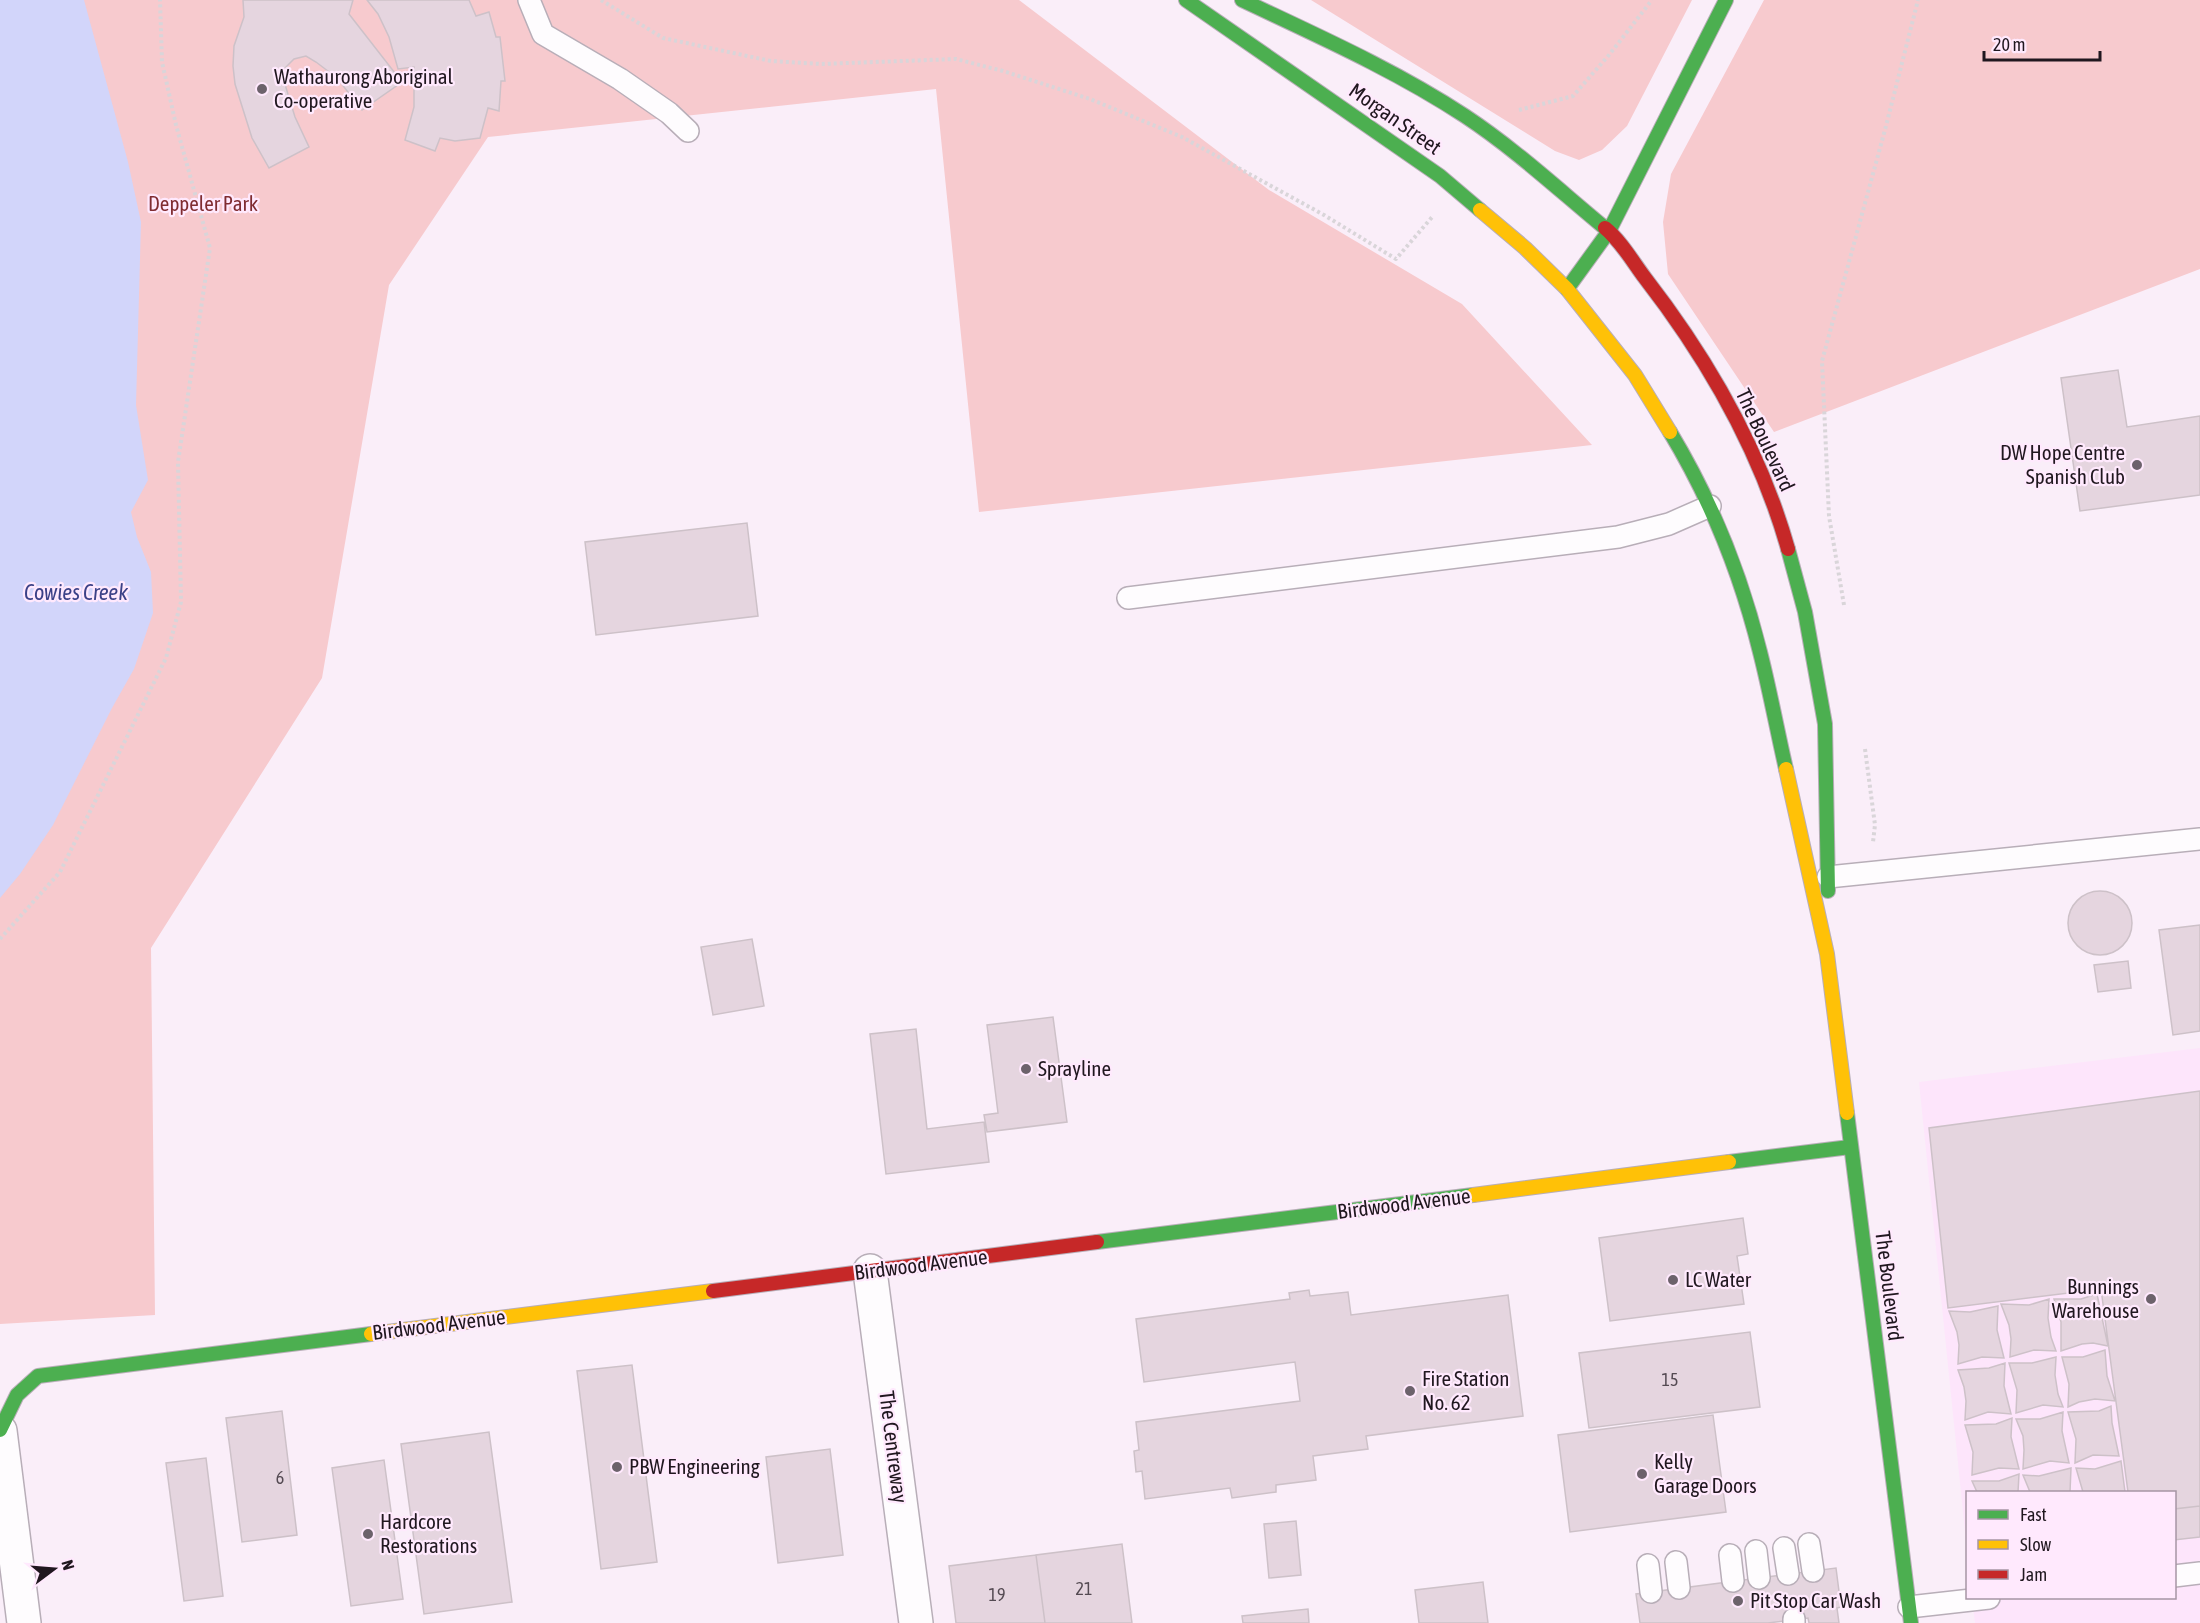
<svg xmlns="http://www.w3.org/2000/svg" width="2200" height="1623" viewBox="0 0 2200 1623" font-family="'Asap Condensed',sans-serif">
	<rect width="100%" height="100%" fill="#faeef9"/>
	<path fill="#fde5fb" d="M2200,1048V1623H1975L1972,1598H2174V1492H1968L1967,1551L1919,1082Z"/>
	<path fill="#f7cace" d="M0,0H1019L1269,190L1462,304L1592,445L979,512L936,89L488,137L389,285L322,678L151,948L155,1315L0,1324Z
		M1311,0H1692L1627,126L1602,150L1579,160L1555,151Z
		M1764,0H2200V269L1774,432L1668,274L1663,222L1671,174Z"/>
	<path fill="#d2d5fa" d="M0,0H84L128,162L141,222L136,405L148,480L131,512L137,537L151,572L153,613L134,669L112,708L53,825L20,874L0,898Z"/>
	<path fill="#e5d5df" stroke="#cdc1c8" stroke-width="1.5" d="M243,0H353L349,14L402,82L362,110L337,78L316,62L306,56L294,59L284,69L283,78L295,117L309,147L269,168L252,138L235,84L233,66L234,46L244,17Z
		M367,0H469L476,16L489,12L496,37H500L505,81H501L499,111L488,108L480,138L455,141L440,138L435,151L405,140L414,107V67L398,69L389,37L378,14Z
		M2118,370L2127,427L2200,416V495L2080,511L2061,378Z
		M747,523L758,616L596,635L585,542Z
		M2068 923a32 32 0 1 1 64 0a32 32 0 1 1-64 0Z
		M2200,925V1031L2173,1035L2159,930Z
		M752,939L764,1006L713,1015L701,947Z
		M2128,961L2131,988L2098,992L2094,965Z
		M1053,1017L1067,1122L987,1132L984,1115L998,1113L987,1025Z
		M916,1029L927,1129L984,1122L989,1162L886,1174L870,1034Z
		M2200,1091V1506L2174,1509V1492H2128L2101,1289L1948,1308L1929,1128Z
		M1743,1218L1748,1254L1737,1256L1744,1304L1610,1321L1599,1238Z
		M1309,1290L1310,1296L1348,1292L1351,1315L1508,1295L1523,1416L1366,1436L1368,1449L1313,1456L1316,1480L1276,1485V1492L1232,1498L1230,1488L1145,1499L1142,1471L1136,1472L1134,1451L1139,1450L1136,1422L1300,1401L1295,1362L1144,1382L1136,1319L1290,1299L1289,1293Z
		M2097,1294L2108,1346L2093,1343L2082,1344L2061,1351V1322L2054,1299H2081Z
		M2049,1299L2048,1318L2051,1337L2056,1351L2034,1350L2010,1357L2011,1339L2009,1325L2001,1304L2029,1305Z
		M1998,1306L1997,1330L2004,1358L1982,1357L1958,1364L1959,1345L1957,1332L1949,1311L1970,1312Z
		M1750,1332L1760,1407L1589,1428L1579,1353Z
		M2105,1350L2107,1376L2115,1401L2095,1399L2079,1402L2068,1407L2069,1384L2062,1357H2083Z
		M2056,1357L2055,1375L2058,1394L2063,1407L2043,1405L2016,1413L2017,1390L2009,1363H2032Z
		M2005,1363L2004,1386L2011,1414L1988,1412L1965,1420L1966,1401L1964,1387L1958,1370L1989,1368Z
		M632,1365L657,1562L601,1569L577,1371Z
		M2111,1406L2112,1423L2119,1456L2093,1455L2075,1463L2076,1439L2068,1412L2099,1411Z
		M282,1411L297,1535L242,1542L226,1418Z
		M2063,1412L2062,1431L2069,1463L2050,1461L2023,1469L2024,1450L2023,1436L2016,1419H2040Z
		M1713,1415L1726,1512L1570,1532L1558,1435Z
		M2012,1418L2011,1437L2019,1469L1999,1468L1972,1475L1973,1452L1965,1425L1996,1424Z
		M489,1432L512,1602L424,1614L401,1444Z
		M830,1449L843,1555L778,1563L766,1457Z
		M206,1458L223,1596L184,1601L166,1463Z
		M384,1460L403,1599L351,1606L332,1468Z
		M2121,1461L2125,1492H2083L2076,1468L2095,1469Z
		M2071,1468L2070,1492H2030L2023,1475L2039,1476Z
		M2019,1474L2018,1492H1977L1972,1481H1999Z
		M2200,1506V1537L2174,1540V1509Z
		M1296,1521L1301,1575L1269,1578L1264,1524Z
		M1122,1544L1132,1623H1045L1036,1555Z
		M1036,1555L1045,1623H956L949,1566Z
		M1836,1568L1841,1607L1837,1608L1839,1623H1809L1808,1618L1768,1623H1640L1636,1594Z
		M1483,1582L1488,1623H1419L1415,1590Z
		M1308,1609L1309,1623H1243L1242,1616Z"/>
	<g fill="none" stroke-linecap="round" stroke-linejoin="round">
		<defs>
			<path id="lane" d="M529,0L543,34L620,79L669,113L688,131
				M1128,598L1618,537L1669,524L1710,506
				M1828,877L2200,839
				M1809,1544L1813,1571
				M1784,1548L1788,1574
				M1756,1551L1759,1578
				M1730,1555L1733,1581
				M1676,1562L1679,1588
				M1648,1565L1651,1592
				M2174,1576L2200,1573
				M1909,1607L1989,1598
				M1794,1619V1623"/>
			<path id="street" d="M870,1271L916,1623
				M0,1431L24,1623"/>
			<path id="fast" d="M1186,0L1440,176L1480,210
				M1242,0C1318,36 1395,70 1465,116C1515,149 1559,190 1605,228
				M1567,289L1609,231L1726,0
				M1670,432C1711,500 1741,575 1760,652C1770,691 1777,730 1786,769
				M1788,549L1805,612L1825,724L1828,891
				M1847,1113L1911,1623
				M1729,1162L1850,1147
				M1097,1242L1473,1195
				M0,1430L17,1395L38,1376L371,1334"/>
			<path id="slow" d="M1480,210L1525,248L1567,289L1635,375L1670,432
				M1786,769L1827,954L1847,1113
				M1473,1195L1729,1162
				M371,1334L713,1291"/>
			<path id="jam" d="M1605,228C1621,241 1633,262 1645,278C1707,358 1760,450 1788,549
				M713,1291L1097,1242"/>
		</defs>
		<use href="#lane" stroke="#b8aeb8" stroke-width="24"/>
		<use href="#street" stroke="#b8aeb8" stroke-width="36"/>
		<use href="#fast" stroke="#b8aeb8" stroke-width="16"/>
		<use href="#slow" stroke="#b8aeb8" stroke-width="16"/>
		<use href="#jam" stroke="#b8aeb8" stroke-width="16"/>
		<path stroke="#d9d5d9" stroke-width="4" stroke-dasharray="3 3" stroke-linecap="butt" d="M601,0L663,38L771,61L821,64L956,59L1003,71L1090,99L1182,137L1324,215L1396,259L1433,216
			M1519,110L1573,96L1609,55L1652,0
			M1844,605L1829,516L1822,361L1886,126L1918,0
			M1865,749L1875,825L1873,842
			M0,939L60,872L166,658L181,602L178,462L210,248L176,125L162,62L160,0"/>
		<use href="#lane" stroke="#fefcfe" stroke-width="21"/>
		<use href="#street" stroke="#fefcfe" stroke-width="33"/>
		<use href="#fast" stroke="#4caf50" stroke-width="14"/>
		<use href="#slow" stroke="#ffc107" stroke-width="14"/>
		<use href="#jam" stroke="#c62828" stroke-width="14"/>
	</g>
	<g fill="#6c626b" stroke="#ffe9fd" stroke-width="2">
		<circle cx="262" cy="89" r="6"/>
		<circle cx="2137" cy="465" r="6"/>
		<circle cx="1026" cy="1069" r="6"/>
		<circle cx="1673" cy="1280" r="6"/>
		<circle cx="2151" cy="1299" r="6"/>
		<circle cx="1410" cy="1391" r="6"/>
		<circle cx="617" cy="1467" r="6"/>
		<circle cx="1642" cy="1474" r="6"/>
		<circle cx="368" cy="1534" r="6"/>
		<circle cx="1738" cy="1601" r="6"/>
	</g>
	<g text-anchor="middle" stroke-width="4.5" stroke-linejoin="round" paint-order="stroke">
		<g font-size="18" fill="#544a52">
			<text x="1670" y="1386">15</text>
			<text x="280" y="1484">6</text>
			<text x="1084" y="1595">21</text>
			<text x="997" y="1601">19</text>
		</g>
		<g font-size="21" fill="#20171f" stroke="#ffe9fd" text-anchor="start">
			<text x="274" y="84">Wathaurong Aboriginal<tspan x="274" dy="24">Co-operative</tspan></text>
			<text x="2125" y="460" text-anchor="end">DW Hope Centre<tspan x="2125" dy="24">Spanish Club</tspan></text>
			<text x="1038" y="1076">Sprayline</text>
			<text x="1685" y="1287">LC Water</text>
			<text x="2139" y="1294" text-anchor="end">Bunnings<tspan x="2139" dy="24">Warehouse</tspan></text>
			<text x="1422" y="1386">Fire Station<tspan x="1422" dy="24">No. 62</tspan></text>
			<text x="1654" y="1469">Kelly<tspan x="1654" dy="24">Garage Doors</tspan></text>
			<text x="629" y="1474">PBW Engineering</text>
			<text x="380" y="1529">Hardcore<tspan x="380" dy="24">Restorations</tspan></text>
			<text x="1750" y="1608">Pit Stop Car Wash</text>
		</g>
		<g font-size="21" fill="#20171f" stroke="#ffe9fd">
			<text transform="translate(1395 119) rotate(35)" y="7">Morgan Street</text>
			<text transform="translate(1765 440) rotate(65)" y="7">The Boulevard</text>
			<text transform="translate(1404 1204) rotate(-7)" y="7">Birdwood Avenue</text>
			<text transform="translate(921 1265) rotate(-7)" y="7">Birdwood Avenue</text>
			<text transform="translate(1889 1286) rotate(83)" y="7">The Boulevard</text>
			<text transform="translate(439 1325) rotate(-7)" y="7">Birdwood Avenue</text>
			<text transform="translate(893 1447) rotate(83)" y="7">The Centreway</text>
		</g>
		<g font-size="21" fill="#802c31" stroke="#ffe9fd">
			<text x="203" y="211">Deppeler Park</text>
		</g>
		<g font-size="22" font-style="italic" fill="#3b4187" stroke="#ffe9fd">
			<text x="76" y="600">Cowies Creek</text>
		</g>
	</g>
	<rect x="1966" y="1491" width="210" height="108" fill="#ffe9fd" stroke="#a695a4" stroke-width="1.5"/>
	<rect x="1978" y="1510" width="30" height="9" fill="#4caf50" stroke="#a695a4" stroke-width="1.5"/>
	<text x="2020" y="1521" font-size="18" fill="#20171f">Fast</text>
	<rect x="1978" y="1540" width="30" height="9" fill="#ffc107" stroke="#a695a4" stroke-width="1.5"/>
	<text x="2020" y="1551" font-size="18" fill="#20171f">Slow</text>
	<rect x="1978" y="1570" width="30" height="9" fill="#c62828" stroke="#a695a4" stroke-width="1.5"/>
	<text x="2020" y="1581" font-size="18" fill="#20171f">Jam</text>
	<g transform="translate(54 1569) rotate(74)" stroke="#ffe9fd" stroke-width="4.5" paint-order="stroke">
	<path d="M0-4.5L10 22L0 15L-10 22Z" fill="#20171f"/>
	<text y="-9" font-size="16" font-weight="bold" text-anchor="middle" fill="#20171f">N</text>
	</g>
	<path d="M1984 51v9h116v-9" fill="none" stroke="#20171f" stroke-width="3"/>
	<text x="1993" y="51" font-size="18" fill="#20171f" stroke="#ffe9fd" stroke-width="4.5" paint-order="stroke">20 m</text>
</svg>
